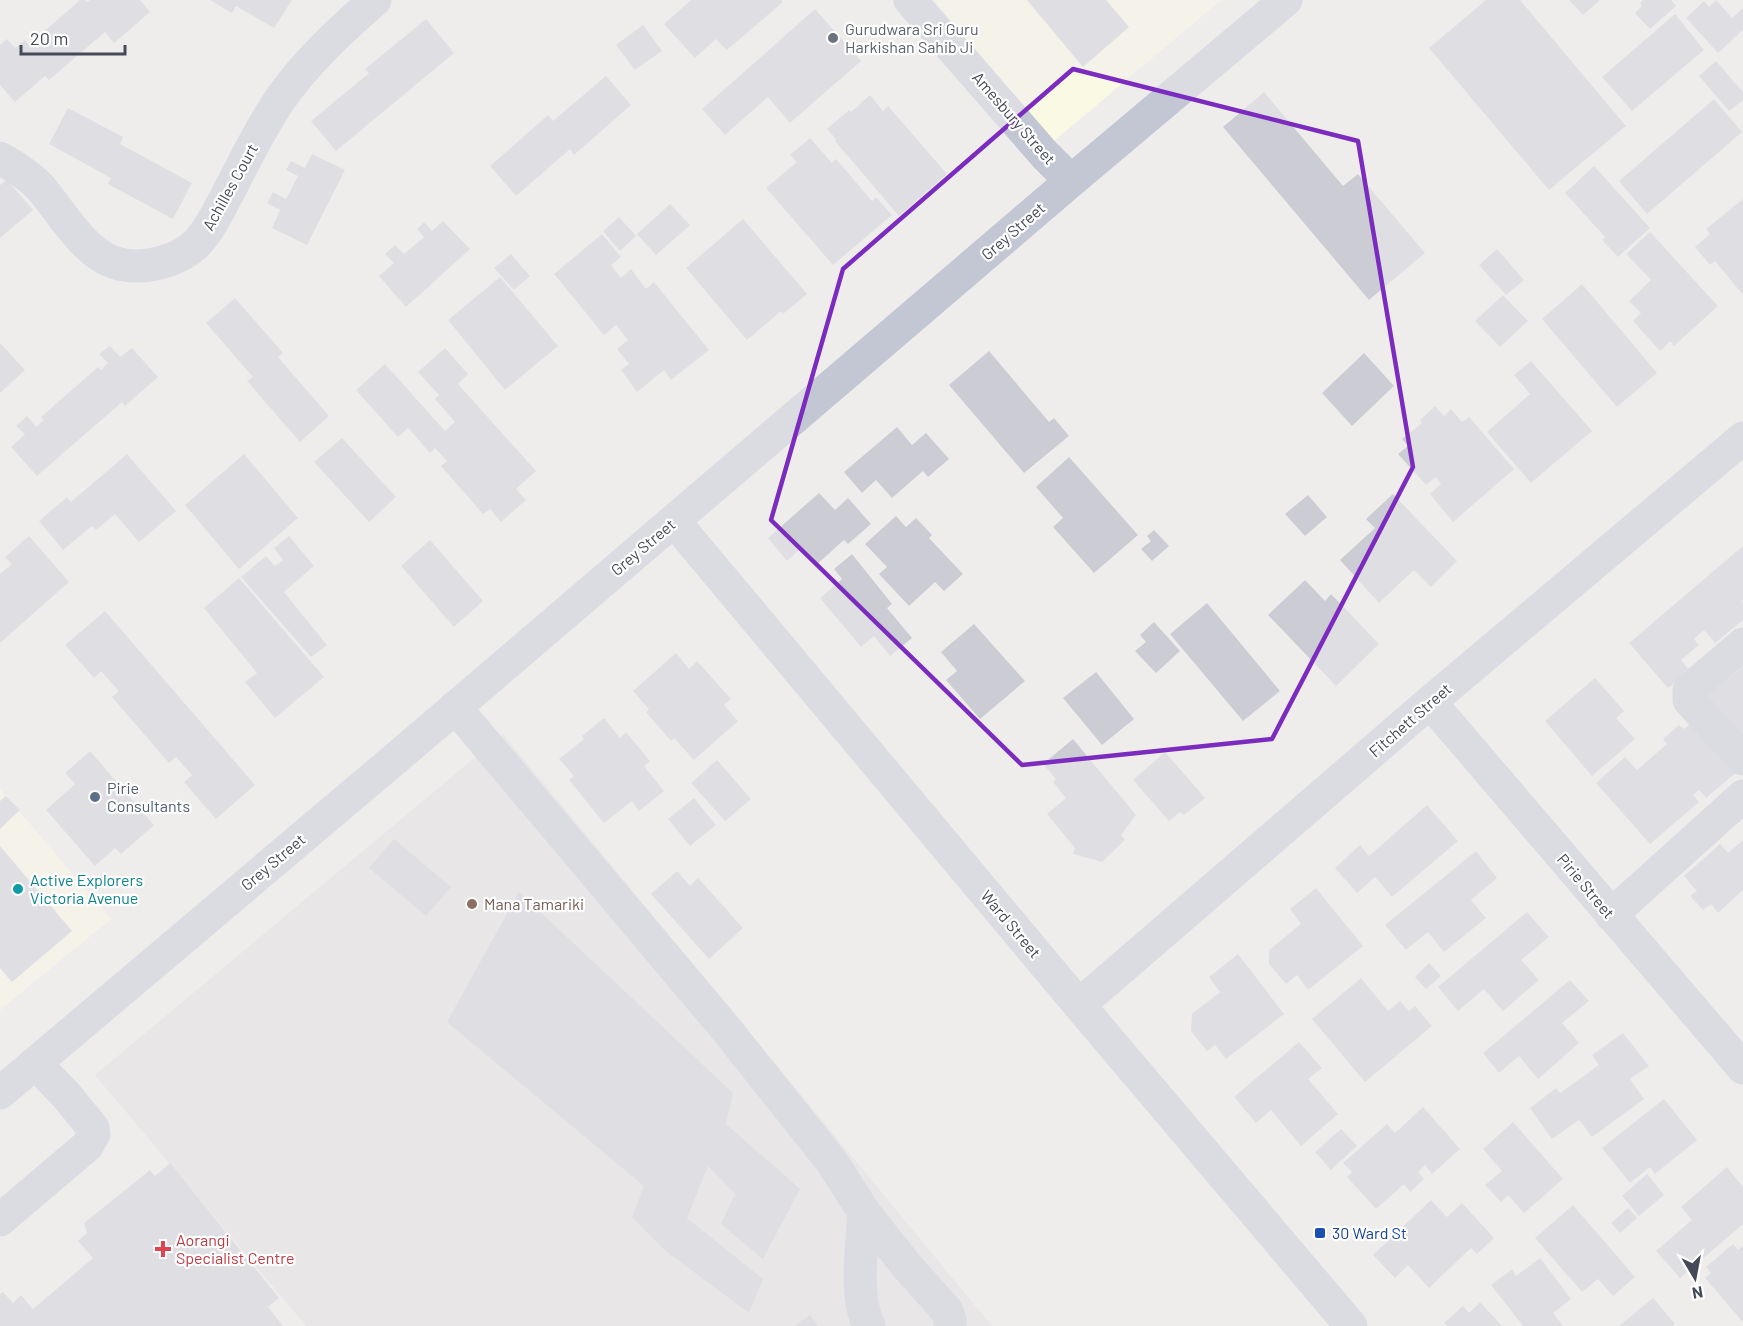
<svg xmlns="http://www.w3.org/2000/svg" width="1743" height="1326" viewBox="0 0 1743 1326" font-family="Barlow,sans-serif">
	<rect width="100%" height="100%" fill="#efedec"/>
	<path fill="#faf9e4" d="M934,0H1221L1054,141Z
		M0,789L111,919L0,1010Z"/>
	<path fill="#e0dedd" d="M503,734L992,1326H306L95,1075Z"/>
	<path fill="#cccdd4" d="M80,0H85L87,2L90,0H140L150,12L114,43L105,32L49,80L45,76L15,102L0,85V45L7,39L15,48L25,40L29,45Z
		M210,0H292L274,28L236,6L232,13Z
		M691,0H781L783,2L727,50L716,39L695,58L664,24Z
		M1027,0H1106L1129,27L1083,67Z
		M1486,0H1520L1626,126L1549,190L1429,48Z
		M1569,0H1600L1583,15Z
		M1643,0H1671L1676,6L1650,29L1635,13L1642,6L1640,3Z
		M1716,0L1732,18L1743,8V30L1718,53L1686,18L1704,1L1709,7Z
		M815,9L861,61L790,123L768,97L725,135L702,109Z
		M1675,14L1704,50L1632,111L1602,77Z
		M426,19L454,53L336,151L311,121L369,73L365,69Z
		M643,25L662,51L635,70L616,45Z
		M1716,61L1743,92V100L1729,111L1699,76Z
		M606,76L631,105L574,155L570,149L516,196L490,166L548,115L553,121Z
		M1264,92L1343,186L1358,174L1425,253L1369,300L1223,127Z
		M870,95L883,111L888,106L947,174L899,216L835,141L836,139L827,129L849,110L851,112Z
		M1714,99L1742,132L1647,214L1619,181Z
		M68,108L123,137L120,144L192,183L173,219L108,184L111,178L49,144Z
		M810,138L832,163L836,159L872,201L876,197L892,215L833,265L766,188L797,162L790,155Z
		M312,154L345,170L307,245L272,228L280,210L267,203L273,192L286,199L298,176L286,170L291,161L305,168Z
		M1594,166L1650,228L1618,257L1602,240L1605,237L1565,193Z
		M7,180L33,210L0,238V185Z
		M1743,199V295L1715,261L1710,265L1695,247L1710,234L1706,229Z
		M670,204L690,225L656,255L637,234Z
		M619,217L636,236L620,251L603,231Z
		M743,219L807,294L783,314L781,311L747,340L686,268Z
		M443,221L470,249L406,307L379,276L394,263L385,254L395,245L404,254L424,237L417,229L424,222L432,231Z
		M1650,232L1718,306L1674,346L1670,341L1660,351L1633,321L1641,313L1629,301L1651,280L1626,254Z
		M602,234L621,257L611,265L621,278L631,269L646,289L654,282L709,350L671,380L664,370L637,392L621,370L629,364L617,349L628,340L616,325L604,335L554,274Z
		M1497,249L1524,280L1506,295L1479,265Z
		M511,254L530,276L514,290L494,268Z
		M500,277L558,346L505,390L448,320Z
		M1582,284L1657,373L1617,407L1542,319Z
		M1503,295L1528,321L1500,347L1475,321Z
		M235,298L283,353L278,357L329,416L300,442L247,381L253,377L206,323Z
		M0,343L25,370L0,393Z
		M110,346L120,357L132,348L158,377L125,406L122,402L37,476L11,447L25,434L16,426L27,416L36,427L44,420L41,417L98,367L101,370L108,363L99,354Z
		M445,348L468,374L458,384L536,471L516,489L526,500L501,522L490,509L483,514L441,466L447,461L435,448L430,453L408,428L398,437L356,390L385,364L445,431L455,422L435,399L439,395L418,372Z
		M989,351L1049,422L1054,418L1069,436L1024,473L949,385Z
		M1364,353L1394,386L1352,426L1322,393Z
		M1531,361L1592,431L1531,483L1487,432L1530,394L1514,375Z
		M1435,406L1444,416L1451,409L1462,422L1469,417L1514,469L1453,522L1430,494L1441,484L1436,477L1426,485L1398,454L1408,446L1402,439L1422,423L1420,420Z
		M897,427L912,445L926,433L949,459L928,477L923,471L892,498L876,480L862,493L844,472Z
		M342,438L396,497L369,522L314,462Z
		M127,454L176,511L139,542L115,514L96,530L92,526L63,550L39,521L67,497L71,502Z
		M244,454L298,518L239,569L185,505Z
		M1069,457L1138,535L1094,573L1053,527L1063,518L1036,487Z
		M819,493L835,510L848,498L871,524L848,544L844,540L815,566L800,549L787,561L768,538Z
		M1393,494L1457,561L1431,587L1414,570L1379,603L1340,560L1375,528L1366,519Z
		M1308,495L1327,517L1305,536L1285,514Z
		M896,516L906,527L916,518L932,535L929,538L963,574L944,591L935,582L909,606L879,574L887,567L865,544Z
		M1154,530L1169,546L1152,561L1141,549L1151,541L1147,536Z
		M29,536L69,582L0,643V574L12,564L5,557Z
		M289,536L314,566L284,592L327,645L311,657L241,577L266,556L275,566L283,560L274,548Z
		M430,540L483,601L454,627L401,566Z
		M1743,546V600L1741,601L1743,603V620L1715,643L1704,630L1694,639L1699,645L1681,660L1689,670L1668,688L1629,643Z
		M852,554L892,604L887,608L912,638L890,656L874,636L861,647L820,598L842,579L834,569Z
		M239,578L324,677L275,718L245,682L257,673L204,608Z
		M1305,580L1325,601L1331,594L1379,644L1336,686L1268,615Z
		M1207,603L1280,691L1243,721L1170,634Z
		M105,611L255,785L216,819L184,782L192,775L176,757L169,763L112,697L119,691L101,671L94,678L65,645Z
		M1154,622L1180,651L1156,673L1135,651L1146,642L1140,635Z
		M974,624L1025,681L980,719L946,680L957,671L941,652Z
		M676,653L689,669L697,661L731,699L724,705L738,721L694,760L674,738L671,741L646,712L649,709L633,691Z
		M1743,666V739L1707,696Z
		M1096,672L1134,719L1102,745L1063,698Z
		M1595,678L1624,711L1616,718L1635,739L1592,776L1545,721Z
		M604,718L620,738L626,732L650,761L644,766L664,791L639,811L632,801L604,823L569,780L574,776L559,759L584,739L582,736Z
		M1695,720L1739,770L1706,798L1699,790L1693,795L1699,802L1650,844L1596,783L1625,757L1637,770L1667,744L1663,739L1679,725L1684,729Z
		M1073,739L1136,815L1121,835L1125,840L1102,862L1073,854L1075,848L1047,814L1066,798L1053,782L1056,779L1043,764Z
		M90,751L154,825L121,854L115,848L95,866L46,810L75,784L65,773Z
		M1165,752L1205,798L1184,815L1180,812L1169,821L1133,780Z
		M717,760L751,799L725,821L691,783Z
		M6,796L20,810L0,829V801Z
		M694,798L716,825L690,846L668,819Z
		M1427,805L1458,841L1392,897L1375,877L1357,893L1335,868L1360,845L1369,856Z
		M394,839L451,887L426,916L369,868Z
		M1743,840V890L1718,913L1711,904L1703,910L1690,896L1697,891L1684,876L1720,844L1728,853Z
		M0,846L72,931L12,982L0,968Z
		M1476,851L1497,878L1471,900L1486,918L1444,952L1428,932L1406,950L1385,925Z
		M677,871L690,886L698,878L743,928L709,959L651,894Z
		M1316,888L1363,946L1308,990L1297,975L1286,984L1269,964V950L1301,924L1290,909Z
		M519,892L733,1093L726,1124L800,1189L763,1259L721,1224L735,1194L708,1166L687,1218L763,1279L749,1313L667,1252L632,1217L644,1186L447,1022Z
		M1527,912L1549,937L1521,960L1539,980L1503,1011L1484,989L1458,1011L1438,987Z
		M1238,954L1284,1014L1226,1059L1215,1045L1207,1051L1191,1031L1192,1014L1220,992L1209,977Z
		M1429,963L1441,976L1426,989L1415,977Z
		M1361,978L1388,1011L1400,1001L1409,1011L1415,1006L1432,1026L1365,1082L1312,1019Z
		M1570,980L1589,1001L1562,1023L1579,1043L1538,1079L1519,1056L1499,1073L1483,1053Z
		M1623,1033L1649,1066L1630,1079L1644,1099L1592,1137L1579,1120L1552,1139L1530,1108L1556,1088L1560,1093L1599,1065L1592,1055Z
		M1299,1042L1322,1068L1308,1079L1338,1114L1301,1146L1271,1110L1256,1123L1234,1097Z
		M1664,1099L1697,1140L1655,1174L1650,1167L1630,1183L1602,1148Z
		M1423,1107L1460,1149L1432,1174L1425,1165L1418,1172L1424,1179L1410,1192L1404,1184L1376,1209L1347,1177L1352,1172L1343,1163L1387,1124L1395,1133Z
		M1513,1122L1563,1179L1524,1213L1508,1195L1501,1202L1485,1185L1502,1171L1483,1149Z
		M1341,1129L1357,1146L1331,1170L1315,1152Z
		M170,1163L279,1298L268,1307L283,1326H0V1294L3,1292L13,1303L21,1295L33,1309L93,1258L78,1241L87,1233L84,1223L150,1170L155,1176Z
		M1727,1167L1743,1187V1224L1680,1278L1656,1251L1692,1220L1681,1207Z
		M1647,1174L1664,1195L1639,1216L1622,1196Z
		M1431,1200L1447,1217L1462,1203L1494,1238L1477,1254L1471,1248L1429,1288L1408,1265L1395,1278L1373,1255Z
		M1573,1205L1635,1277L1613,1296L1598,1279L1582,1292L1535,1238Z
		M1628,1208L1637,1218L1620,1233L1611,1223Z
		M1733,1244L1738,1250L1743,1246V1320L1742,1321L1705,1278L1711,1273L1706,1267Z
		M1540,1258L1571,1299L1553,1313L1563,1326H1523L1491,1285L1512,1269L1516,1276Z
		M1653,1298L1675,1324L1673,1326H1619Z
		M1480,1302L1502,1326H1447L1444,1323L1463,1306L1469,1313Z
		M810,1315L818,1326H794Z"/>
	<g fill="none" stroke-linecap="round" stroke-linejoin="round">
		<path stroke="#c3c7d3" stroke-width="33" d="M910,0L1045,155L1071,181
			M0,158C14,166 29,175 40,187C61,211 84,254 116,263C141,271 178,262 197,243C210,229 219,210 228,193C245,161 260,128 281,98C307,61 341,30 375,0
			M674,521L1079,1005L1351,1326
			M1743,644L1689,690V700L1743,759
			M1430,702L1743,1068
			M455,707L726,1029L832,1162L864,1212L906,1265L947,1311L950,1320V1326
			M1611,915L1743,796
			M1079,1005L1430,702L1743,438
			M0,1093L395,759L1071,181L1286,0
			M864,1212C862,1246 854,1295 869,1326
			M0,1220L87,1146L94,1134L93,1128L66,1095L35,1063"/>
	</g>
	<path d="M0 0H1743V1326H0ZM1073,69L1358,141L1413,467L1272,739L1022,765L771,520L843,269Z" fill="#efedec" fill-opacity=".55" fill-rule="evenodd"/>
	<path fill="none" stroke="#7b2cbf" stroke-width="4.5" stroke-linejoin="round" d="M1073,69L1358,141L1413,467L1272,739L1022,765L771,520L843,269Z"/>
	<circle fill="#6b7280" stroke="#fff" stroke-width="2" cx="833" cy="38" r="6"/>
	<circle fill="#5c6f8a" stroke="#fff" stroke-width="2" cx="95" cy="797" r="6"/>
	<circle fill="#0f9aa8" stroke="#fff" stroke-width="2" cx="18" cy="889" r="6"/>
	<circle fill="#8d6e63" stroke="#fff" stroke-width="2" cx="472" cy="904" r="6"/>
	<rect fill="#1a4fb4" stroke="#fff" stroke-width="2" x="1314" y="1227" width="12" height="12" rx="3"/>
	<path fill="#e0444e" stroke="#fff" stroke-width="2" d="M160 1240h6v6h6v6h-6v6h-6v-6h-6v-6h6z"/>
	<g text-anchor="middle" stroke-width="4.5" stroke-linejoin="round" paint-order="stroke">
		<g font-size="16" fill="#5b616d" stroke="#fff" text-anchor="start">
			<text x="845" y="35">Gurudwara Sri Guru<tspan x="845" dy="18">Harkishan Sahib Ji</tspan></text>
		</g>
		<g font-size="16" fill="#454a58" stroke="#fff">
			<text transform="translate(1014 118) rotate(49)" y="6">Amesbury Street</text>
			<text transform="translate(230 187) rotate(-61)" y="6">Achilles Court</text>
			<text transform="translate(1013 231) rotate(-41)" y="6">Grey Street</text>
			<text transform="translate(643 547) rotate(-40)" y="6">Grey Street</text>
			<text transform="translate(1410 720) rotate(-41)" y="6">Fitchett Street</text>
			<text transform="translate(273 862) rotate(-40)" y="6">Grey Street</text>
			<text transform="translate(1586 886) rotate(50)" y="6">Pirie Street</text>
			<text transform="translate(1011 924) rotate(50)" y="6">Ward Street</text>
		</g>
		<g font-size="16" fill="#4e5e75" stroke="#fff" text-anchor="start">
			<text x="107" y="794">Pirie<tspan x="107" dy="18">Consultants</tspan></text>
		</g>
		<g font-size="16" fill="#0d838f" stroke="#fff" text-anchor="start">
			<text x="30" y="886">Active Explorers<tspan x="30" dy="18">Victoria Avenue</tspan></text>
		</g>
		<g font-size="16" fill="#785e54" stroke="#fff" text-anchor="start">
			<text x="484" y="910">Mana Tamariki</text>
		</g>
		<g font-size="16" fill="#164399" stroke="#fff" text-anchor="start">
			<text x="1332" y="1239">30 Ward St</text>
		</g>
		<g font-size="16" fill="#be3a42" stroke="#fff" text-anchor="start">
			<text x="176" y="1246">Aorangi<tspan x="176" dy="18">Specialist Centre</tspan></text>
		</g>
	</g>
	<g transform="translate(1695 1278) rotate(170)" stroke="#ffffff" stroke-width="4.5" paint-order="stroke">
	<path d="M0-4.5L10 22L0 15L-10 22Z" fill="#454a58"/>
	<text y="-9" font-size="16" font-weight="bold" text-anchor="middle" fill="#454a58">N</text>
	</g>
	<path d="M21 45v9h104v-9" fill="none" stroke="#454a58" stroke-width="3"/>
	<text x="30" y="45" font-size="18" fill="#454a58" stroke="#ffffff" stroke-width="4.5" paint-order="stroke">20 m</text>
</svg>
